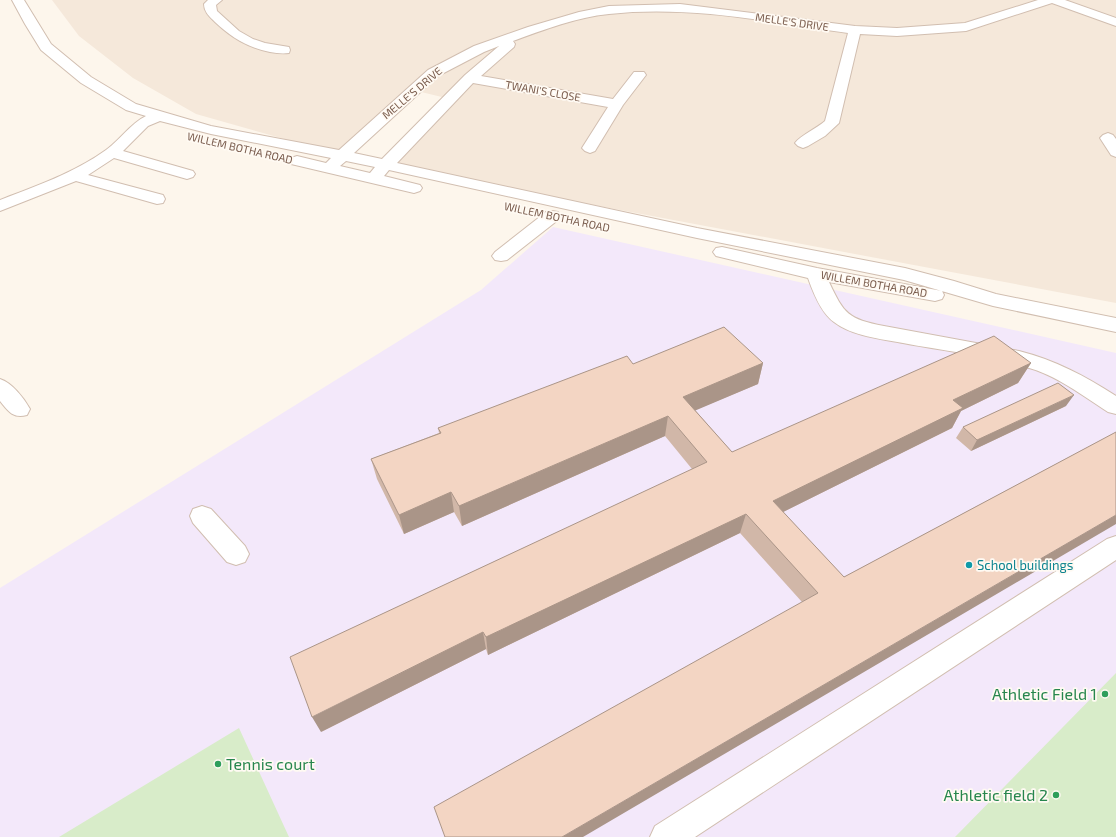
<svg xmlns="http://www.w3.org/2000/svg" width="1116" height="837" viewBox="0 0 1116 837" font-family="'Exo 2',sans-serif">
	<rect width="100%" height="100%" fill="#fdf6ec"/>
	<path fill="#f5e8da" d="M52,0H1116V303L386,166L450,99L413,90L341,155L196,114L133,78L79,36Z"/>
	<path fill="#f3e8fa" d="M553,227L1116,353V837H0V588L481,290Z"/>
	<path fill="#d8ecc9" d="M1116,673V837H955Z
		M239,728L289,837H59Z"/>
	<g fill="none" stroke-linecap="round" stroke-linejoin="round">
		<defs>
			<path id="minor" d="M12,0H24L51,44L91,77L136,104L211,126L339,150L428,70L474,46L528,27L579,12L609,6L680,4L855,26L897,28L965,23L1038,0H1065L1116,18V26L1052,3L966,31L897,36L860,34L839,123L825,136L808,146L803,148L798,146L795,143C800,136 817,128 825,121L848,33C770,22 689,5 609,14C577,17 543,30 513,41L515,44L514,47L481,76L613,99L634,72H644L646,75L623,105L595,151L590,153L585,151L582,148L608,107L473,83L397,163L697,228L905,268L954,281L996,294L1116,318V332L993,306L904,280L697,238L389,170L384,176L420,185L422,188L420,191L414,193L291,164L289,161L291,158L297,156L326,163L331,158L211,134L160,121L148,126L123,151L193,171L195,174L193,177L187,179L114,158L88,175L163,195L165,199L163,203L157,204L76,181L0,211V200C36,186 74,173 106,150C120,140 130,124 146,116L126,110L81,83L41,50L25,24ZM499,46L465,75L382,159L354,153L438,76L484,52ZM346,161L375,167L370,173L340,166Z
				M208,0H222L216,5L217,11L239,31L253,39L265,43L289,47L290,50L289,53C282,54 276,53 270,52C247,47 232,38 215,22C210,17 204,12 204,4Z
				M1108,133L1113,135L1116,139V157L1111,155L1100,138L1103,135Z
				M552,211L558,212L560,216L558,220L507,260L501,261L495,260L492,256L495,252L546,212Z
				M722,247L817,268L942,291L944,295L942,299L935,301L829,282C844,314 848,319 884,326L1019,351C1055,360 1085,376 1116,396V414L1108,412C1082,395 1056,375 1026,367C986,355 944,351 903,343C881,339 852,336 834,322C821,313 813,292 808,278L716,256L713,252L716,248Z
				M0,379C12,383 24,398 30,409L27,415C13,419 8,411 0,401Z
				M202,506L211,509L245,546L249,554L245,562L236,565L227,562L193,523L190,516L193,509Z
				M1116,536V560L695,837H650L655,826L1107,539Z"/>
		</defs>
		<use href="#minor" stroke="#d1beb0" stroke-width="2"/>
		<use href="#minor" fill="#fff" fill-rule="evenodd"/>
	</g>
	<path fill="#d1b7a8" d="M763,363L758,384L695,410L732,452L1031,363L1018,383L961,411L952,428L783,512L844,577L1116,432L802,602L740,533L488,655L486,649L321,732L692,469L665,436L462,526L454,512L404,534L377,479L371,459L439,433L438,428L633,364Z
		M1066,406L971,451L956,438L963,427Z"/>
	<path fill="#aa9588" d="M763,363L758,384L680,417L683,397Z
		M1031,363L1018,383L961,411L952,428L767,520L773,501L953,400Z
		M1074,395L1066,406L971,451L977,440Z
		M668,416L665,436L462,526L459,506Z
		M451,492L454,512L404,534L399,515Z
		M746,514L740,533L488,655L486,637Z
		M1116,515V524L583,837H562Z
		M483,632L486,649L321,732L312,717Z"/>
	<path fill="#f3d5c3" stroke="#aa9588" d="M724,327L763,363L683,397L732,452L994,336L1031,363L953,400L963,408L773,501L844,577L1116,432V515L562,837H445L434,807L818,593L746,514L486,637L483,632L312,717L290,657L707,462L668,416L459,506L451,492L399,515L371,459L441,433L438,428L627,356L633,364Z
		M1058,383L1074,395L977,440L963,427Z"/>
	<circle fill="#0f9aa8" stroke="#fffaf3" stroke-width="1.5" cx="969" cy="565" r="4"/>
	<g fill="#2e9e5b" stroke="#fffaf3" stroke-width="1.5">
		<circle cx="1105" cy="694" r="4"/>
		<circle cx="218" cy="764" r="4"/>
		<circle cx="1056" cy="795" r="4"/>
	</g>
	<g text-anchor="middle" stroke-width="3.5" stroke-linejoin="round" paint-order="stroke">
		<g font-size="11" fill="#7a5c4d" stroke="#fffaf3">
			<text transform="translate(792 22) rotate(8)" y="4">MELLE'S DRIVE</text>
			<text transform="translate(543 91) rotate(10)" y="4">TWANI'S CLOSE</text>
			<text transform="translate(412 93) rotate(-40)" y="4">MELLE'S DRIVE</text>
			<text transform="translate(240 148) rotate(13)" y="4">WILLEM BOTHA ROAD</text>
			<text transform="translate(557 217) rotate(12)" y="4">WILLEM BOTHA ROAD</text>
			<text transform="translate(874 284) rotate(10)" y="4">WILLEM BOTHA ROAD</text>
		</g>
		<g font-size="13" fill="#0d838f" stroke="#fffaf3" text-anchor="start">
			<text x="977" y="570">School buildings</text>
		</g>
		<g font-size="16" fill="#27864d" stroke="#fffaf3" text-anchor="end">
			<text x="1097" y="700">Athletic Field 1</text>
			<text x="226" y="770" text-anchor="start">Tennis court</text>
			<text x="1048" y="801">Athletic field 2</text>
		</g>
	</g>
</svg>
